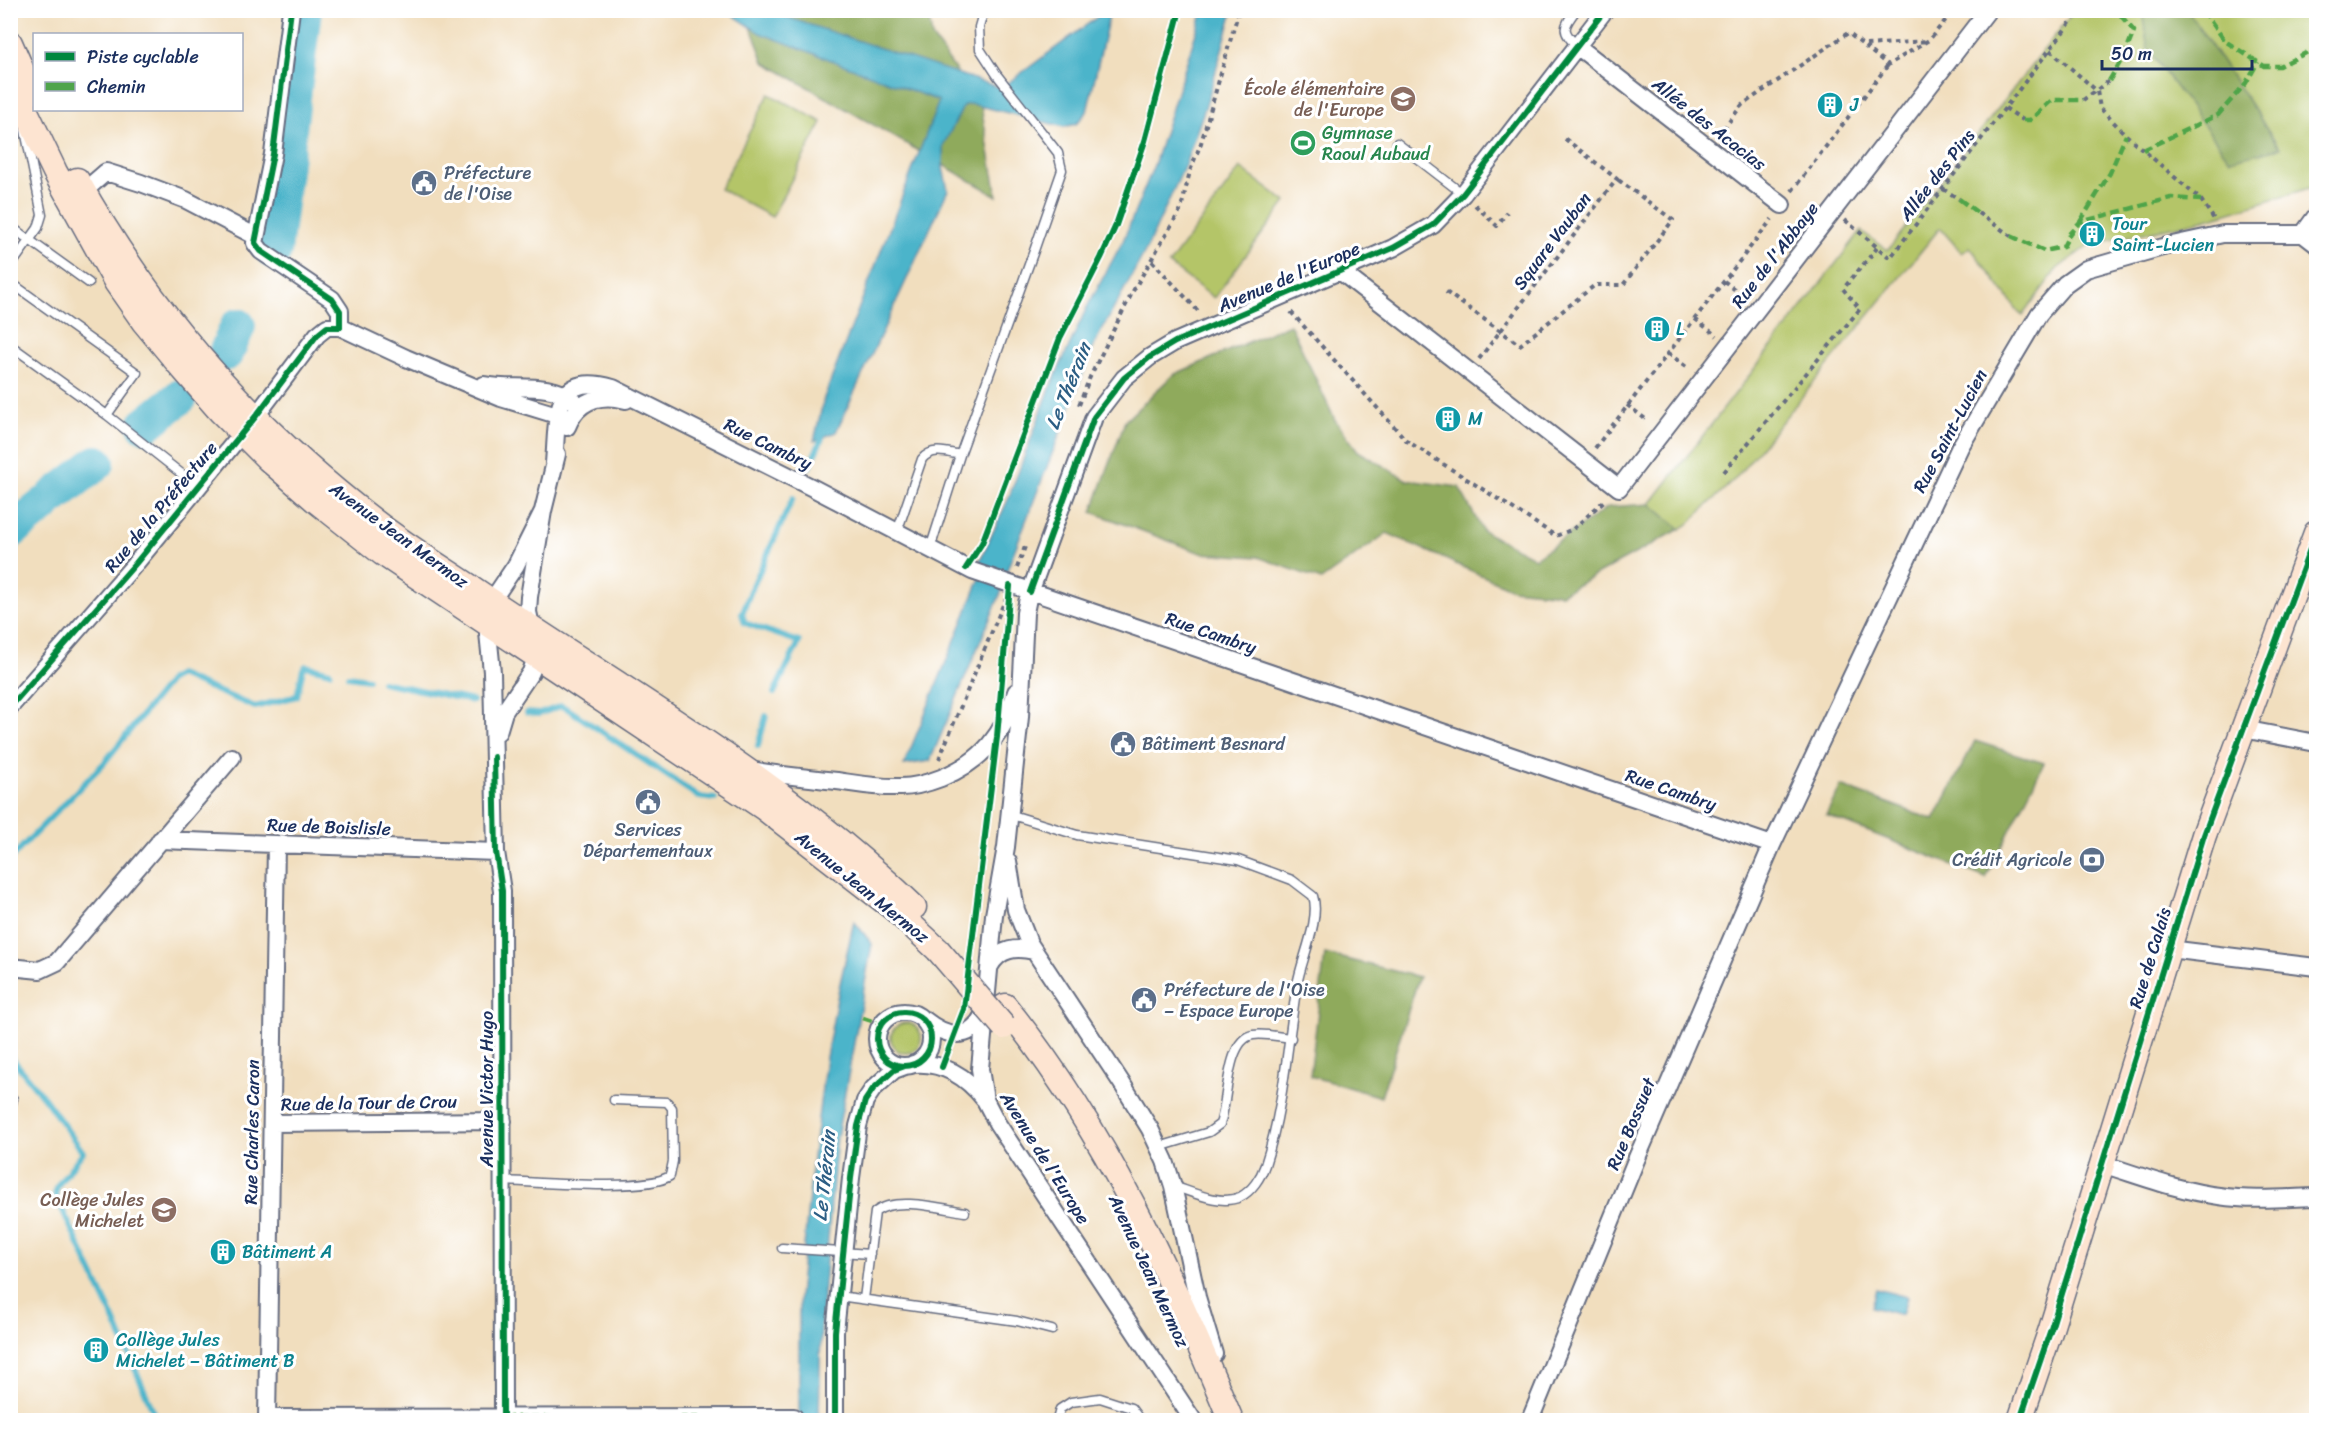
<svg xmlns="http://www.w3.org/2000/svg" width="2327" height="1431" viewBox="0 0 2327 1431" font-family="Sriracha,sans-serif">
	<rect width="100%" height="100%" fill="#fff"/>
	<filter id="ink" filterUnits="userSpaceOnUse"><feTurbulence type="fractalNoise" baseFrequency=".0167" numOctaves="2"/><feDisplacementMap in="SourceGraphic" scale="12" xChannelSelector="R" yChannelSelector="G"/><feConvolveMatrix kernelMatrix="1 2 1 2 8 2 1 2 1" color-interpolation-filters="sRGB"/></filter>
	<filter id="wash" filterUnits="userSpaceOnUse"><feTurbulence type="fractalNoise" baseFrequency=".008" numOctaves="4" result="noise"/><feDisplacementMap in="SourceGraphic" scale="24" xChannelSelector="R" yChannelSelector="G"/><feGaussianBlur stdDeviation="1.35" result="paint"/><feColorMatrix in="noise" values="0 0 0 0 0 0 0 0 0 0 0 0 0 0 0 0 0 1.4 0 .05"/><feComposite in="paint" operator="in"/></filter>
	<g filter="url(#wash)">
		<rect width="100%" height="100%" fill="#f1debe"/>
		<path fill="#b4c567" stroke="#687a62" stroke-width="1.5" d="M2074,11H2316V186L2204,220L2089,245L2057,269L2022,316L1970,247L1962,253L1940,228L1735,479L1687,525L1680,529L1650,504L1861,231L1888,250Z
			M769,94L822,122L772,217L720,189Z
			M1240,168L1286,202L1214,298L1169,264Z
			M891 1038a15 15 0 1 1 30 0a15 15 0 1 1-30 0Z"/>
		<path fill="#8faa5c" stroke="#556c5d" stroke-width="1.5" d="M745,11H928L932,37L981,106L997,196L764,62Z
			M2142,11H2188L2280,148L2230,160L2148,50Z
			M1290,324L1335,420L1358,451L1407,480L1459,487L1483,531L1535,558L1608,507L1650,504L1680,529L1561,594L1512,589L1387,533L1321,580L1258,557L1201,553L1092,512L1125,421L1173,375Z
			M1975,741L2044,763L1986,878L1826,815L1841,786L1934,820Z
			M1325,954L1419,977L1381,1097L1310,1076Z"/>
		<path fill="#4cb4ca" stroke="#347294" stroke-width="1.5" d="M727,11H768L1001,88L1103,13L1109,16L1087,112L1076,124L1064,127L972,104L964,105L943,146V168L948,190L836,432L814,441L824,398L939,101L760,33Z
			M1203,11H1233L1207,102L1185,165L1148,246L1095,343L1007,570L1002,585V590L930,761L904,765L981,576L980,560L1007,502L1052,383L1087,307L1123,241L1154,165Z
			M854,921L872,944L837,1137L821,1319L819,1420H799V1297L812,1165L826,1057L839,988Z
			M1876,1289L1907,1297L1902,1315L1871,1307Z"/>
		<g fill="none" stroke-linecap="round" stroke-linejoin="round">
			<path stroke="#4cb4ca" stroke-width="6" d="M809,467L822,438
				M348,676L368,679
				M382,682L473,701
				M774,693L799,642L745,623L742,614L752,588L793,498
				M527,713L539,714L561,706L568,709L699,797L715,799
				M758,746L766,716
				M10,859L104,763L170,680L179,675L255,707L297,696L303,669L306,666L330,672
				M10,1056L44,1098L83,1152L58,1185L55,1194L113,1317L157,1420"/>
			<path stroke="#4cb4ca" stroke-width="36" d="M274,251L304,10
				M226,353L238,326
				M145,425L180,397
				M54,496L97,463
				M10,532L45,504"/>
		</g>
	</g>
	<g filter="url(#ink)">
		<g fill="none" stroke-linecap="round" stroke-linejoin="round">
			<defs>
				<path id="service" d="M1576,10C1562,28 1562,31 1577,46
					M1397,143L1463,194
					M10,226L89,283
					M10,267L38,228L42,215L25,130
					M10,282L137,373L107,415
					M10,345L107,415L197,486
					M897,532L922,459C932,447 946,452 960,455
					M930,549L960,455L1035,248L1062,170L1058,153L997,75L980,49L979,27L984,10
					M1009,814L1077,835L1238,860L1292,880L1313,896C1321,919 1301,960 1297,985C1287,1045 1284,1107 1265,1165C1261,1177 1252,1191 1240,1197C1220,1206 1192,1192 1173,1186
					M10,1096L13,1099L10,1111
					M1159,1147L1209,1132L1220,1124C1228,1103 1226,1039 1253,1035C1265,1033 1279,1037 1291,1038
					M503,1181C537,1182 645,1192 670,1176L673,1161L672,1108L667,1102L614,1100
					M782,1248L870,1254
					M839,1296L1017,1321L1052,1330
					M864,1299L875,1212C895,1196 940,1208 965,1212
					M1057,1420L1060,1409L1071,1402L1100,1398L1131,1408L1140,1420"/>
				<path id="minor" d="M291,10L273,154L255,243L261,251L332,299L340,311V327
					M1577,46L1782,205
					M83,192L106,172L141,183L186,200L255,236
					M2303,234L2316,216
					M1340,271L1619,488L1988,10
					M484,385C512,391 550,381 573,400
					M567,427C577,401 599,393 626,400
					M554,463C558,419 551,370 613,388L813,488L972,571L1772,845
					M10,707L136,563L256,416L317,335L327,327H340L406,358L501,398L570,419
					M2243,729L2316,743
					M498,732L504,712L531,672L535,660V644L528,612L529,597L543,511L557,454
					M750,770C779,775 808,778 837,781C858,784 879,788 901,787C915,787 928,783 941,778C983,761 1004,734 1016,692
					M160,840L496,852
					M1008,861L1016,910L1029,943L1121,1082L1150,1129L1165,1161L1173,1186L1197,1297L1214,1354
					M2169,949L2316,967
					M990,966C1000,948 1016,947 1034,951
					M10,967L40,970L57,962L232,757
					M877 1039a27 27 0 1 1 54 0a27 27 0 1 1-54 0Z
					M925,1020C945,1036 969,1043 983,1015
					M913,1064C942,1061 967,1077 984,1099
					M272,1123L503,1121
					M2102,1164C2141,1176 2179,1191 2219,1196C2251,1201 2284,1198 2316,1197
					M267,1418L794,1417
					M267,1420L276,844
					M503,1420L502,891L496,852L492,672L486,613L491,602L516,565L543,511
					M835,1420V1332L851,1178L858,1126L865,1101L873,1089L894,1070L905,1066
					M1193,1420L997,1123L985,1100L980,1069L994,915L1006,847L1020,717L1025,613L1028,598L1094,417L1124,378L1150,357L1175,342L1393,248L1433,225L1463,194L1605,10
					M1530,1420L1636,1160L1772,845L1960,447L2039,314L2065,284L2086,269L2163,247L2223,234H2303L2316,244"/>
				<path id="secondary" d="M10,43L32,93
					M10,78L55,172L116,282L144,322L178,363L221,412L268,459L315,500L382,553L764,808L893,908L938,950
					M77,180C151,313 253,428 374,521C405,545 439,566 472,588C622,690 782,779 914,907
					M1005,1006C1106,1130 1170,1274 1231,1420
					M2020,1420L2051,1329L2204,835L2316,533"/>
			</defs>
			<use href="#service" stroke="#666c80" stroke-width="11"/>
			<use href="#minor" stroke="#666c80" stroke-width="20"/>
			<use href="#secondary" stroke="#666c80" stroke-width="27"/>
			<path stroke="#666c80" stroke-width="4" stroke-dasharray="4.5 4.5" stroke-linecap="butt" d="M703,12L704,10
				M1866,45L1927,41
				M2050,50L2097,91L2100,108L2126,135L2201,200L2214,219
				M2083,100L2109,81
				M2005,108L2023,120
				M1718,136L1742,105L1848,33L1888,65L1929,40L1954,10
				M1943,189L1959,199
				M1792,191L1888,65
				M1475,205L1497,226L1507,212
				M1978,213L2011,236
				M1845,220L1890,258L2080,10
				M1152,261L1200,313
				M1724,281L1744,297
				M1446,292L1520,345L1595,285H1623L1673,220L1617,179
				M1291,312L1407,441L1556,536L1573,529L1605,500
				M1695,319L1717,336
				M1668,353L1689,369
				M1479,359L1617,179L1564,138
				M1079,405L1090,377L1133,291L1181,209L1190,171L1201,143L1239,10
				M1627,405L1648,421
				M1595,448L1772,219
				M1724,472L1860,309L1843,289L1877,248
				M1017,568L1026,544
				M939,759L1005,600"/>
			<use href="#service" stroke="#fff" stroke-width="8"/>
			<use href="#minor" stroke="#fff" stroke-width="16"/>
			<use href="#secondary" stroke="#fde4d1" stroke-width="24"/>
			<defs>
				<path id="secondary-bridge" d="M938,950L1004,1027"/>
			</defs>
			<use href="#secondary-bridge" stroke="#666c80" stroke-width="27" stroke-linecap="butt"/>
			<use href="#secondary-bridge" stroke="#fde4d1" stroke-width="24"/>
			<path stroke="#4fa44a" stroke-width="4.5" stroke-dasharray="9 4.5" stroke-linecap="butt" d="M2203,10L2225,41L2264,66H2280L2316,48
				M2109,81L2125,54L2134,31L2116,10
				M2023,120H2030L2052,100H2083
				M2143,150L2218,115L2246,83L2258,62
				M1959,199L1978,213
				M2080,222L2110,173L2126,135
				M2011,236L2044,251L2063,247L2070,233L2080,222L2171,198L2201,200
				M863,1018L881,1024
				M503,1417L835,1418"/>
			<defs>
				<path id="cycleway" d="M966,568L982,543L1060,338L1101,258L1116,225L1145,141L1180,10
					M1030,592L1094,417L1124,378L1150,357L1175,342L1393,248L1433,225L1463,194L1605,10
					M10,707L136,563L256,416L317,335L327,327H340V311L332,299L261,251L255,243L273,154L291,10
					M494,757L496,852L502,891L503,1420
					M877 1039a27 27 0 1 1 54 0a27 27 0 1 1-54 0Z
					M942,1067L964,1009L997,737L1010,586
					M835,1420V1332L851,1178L858,1126L865,1101L873,1089L894,1070L905,1066
					M2020,1420L2051,1329L2204,835L2316,533"/>
			</defs>
			<use href="#cycleway" stroke="#fff" stroke-width="10"/>
			<use href="#cycleway" stroke="#00873e" stroke-width="6"/>
		</g>
	</g>
	<defs>
		<symbol id="school-disc" viewBox="-11 -11 22 22"><circle r="9.5" fill="#8d6e63" stroke="#fff"/><path d="M0-5L7-2L0 1L-7-2ZM-4 1L0 2.5L4 1V4Q0 6-4 4Z" fill="#fff"/></symbol>
		<symbol id="building-disc" viewBox="-11 -11 22 22"><circle r="9.5" fill="#0f9aa8" stroke="#fff"/><path d="M-4-6H4V6H1V3H-1V6H-4ZM-2.5-4.3h1.7v1.8h-1.7ZM.8-4.3h1.7v1.8H.8ZM-2.5-1h1.7V.8h-1.7ZM.8-1h1.7V.8H.8Z" fill="#fff"/></symbol>
		<symbol id="stadium-disc" viewBox="-11 -11 22 22"><circle r="9.5" fill="#2e9e5b" stroke="#fff"/><path d="M0-5a6.5 5 0 1 0 0 10a6.5 5 0 1 0 0-10ZM-3.5-1.8h7v3.6h-7Z" fill="#fff"/></symbol>
		<symbol id="civic-disc" viewBox="-11 -11 22 22"><circle r="9.5" fill="#5c6f8a" stroke="#fff"/><path d="M-.6-6.5H3V-4.5H.6V-3L4-1V1h2V6H-6V1h2V-1L-.6-3ZM-1.2 2.5V6h2.4V2.5Z" fill="#fff"/></symbol>
		<symbol id="bank-disc" viewBox="-11 -11 22 22"><circle r="9.5" fill="#5c6f8a" stroke="#fff"/><path d="M-6-4H6V4H-6ZM0-2.3a2.3 2.3 0 1 0 0 4.6a2.3 2.3 0 1 0 0-4.6Z" fill="#fff"/></symbol>
	</defs>
	<g fill-rule="evenodd">
		<use href="#school-disc" x="1388" y="84" width="30" height="30"/>
		<use href="#building-disc" x="1815" y="90" width="30" height="30"/>
		<use href="#stadium-disc" x="1288" y="128" width="30" height="30"/>
		<use href="#civic-disc" x="409" y="168" width="30" height="30"/>
		<use href="#building-disc" x="2077" y="219" width="30" height="30"/>
		<use href="#building-disc" x="1642" y="314" width="30" height="30"/>
		<use href="#building-disc" x="1433" y="404" width="30" height="30"/>
		<use href="#civic-disc" x="1108" y="729" width="30" height="30"/>
		<use href="#civic-disc" x="633" y="787" width="30" height="30"/>
		<use href="#bank-disc" x="2077" y="845" width="30" height="30"/>
		<use href="#civic-disc" x="1129" y="985" width="30" height="30"/>
		<use href="#school-disc" x="149" y="1195" width="30" height="30"/>
		<use href="#building-disc" x="208" y="1237" width="30" height="30"/>
		<use href="#building-disc" x="81" y="1335" width="30" height="30"/>
	</g>
	<g text-anchor="middle" stroke-width="6" stroke-linejoin="round" paint-order="stroke">
		<g font-size="18" fill="#785e54" stroke="#fff" text-anchor="end">
			<text x="1384" y="95">École élémentaire<tspan x="1384" dy="21">de l'Europe</tspan></text>
			<text x="144" y="1206">Collège Jules<tspan x="144" dy="21">Michelet</tspan></text>
		</g>
		<g font-size="18" fill="#0d838f" stroke="#fff" text-anchor="start">
			<text x="1850" y="111">J</text>
			<text x="2112" y="230">Tour<tspan x="2112" dy="21">Saint-Lucien</tspan></text>
			<text x="1676" y="335">L</text>
			<text x="1468" y="425">M</text>
			<text x="242" y="1258">Bâtiment A</text>
			<text x="116" y="1346">Collège Jules<tspan x="116" dy="21">Michelet – Bâtiment B</tspan></text>
		</g>
		<g font-size="18" fill="#1b2f5e" stroke="#fff">
			<text transform="translate(1709 124) rotate(38)" y="6">Allée des Acacias</text>
			<text transform="translate(1937 175) rotate(-52)" y="6">Allée des Pins</text>
			<text transform="translate(1552 241) rotate(-53)" y="6">Square Vauban</text>
			<text transform="translate(1775 255) rotate(-52)" y="6">Rue de l'Abbaye</text>
			<text transform="translate(1289 277) rotate(-23)" y="6">Avenue de l'Europe</text>
			<text transform="translate(1950 431) rotate(-62)" y="6">Rue Saint-Lucien</text>
			<text transform="translate(768 444) rotate(26)" y="6">Rue Cambry</text>
			<text transform="translate(161 507) rotate(-50)" y="6">Rue de la Préfecture</text>
			<text transform="translate(399 535) rotate(36)" y="6">Avenue Jean Mermoz</text>
			<text transform="translate(1211 633) rotate(19)" y="6">Rue Cambry</text>
			<text transform="translate(1671 790) rotate(19)" y="6">Rue Cambry</text>
			<text transform="translate(329 827) rotate(2)" y="6">Rue de Boislisle</text>
			<text transform="translate(862 887) rotate(39)" y="6">Avenue Jean Mermoz</text>
			<text transform="translate(2150 958) rotate(-73)" y="6">Rue de Calais</text>
			<text transform="translate(487 1089) rotate(-90)" y="6">Avenue Victor Hugo</text>
			<text transform="translate(369 1103) rotate(-1)" y="6">Rue de la Tour de Crou</text>
			<text transform="translate(1631 1124) rotate(-67)" y="6">Rue Bossuet</text>
			<text transform="translate(252 1132) rotate(-89)" y="6">Rue Charles Caron</text>
			<text transform="translate(1045 1158) rotate(58)" y="6">Avenue de l'Europe</text>
			<text transform="translate(1149 1271) rotate(65)" y="6">Avenue Jean Mermoz</text>
		</g>
		<g font-size="18" fill="#27864d" stroke="#fff" text-anchor="start">
			<text x="1322" y="139">Gymnase<tspan x="1322" dy="21">Raoul Aubaud</tspan></text>
		</g>
		<g font-size="18" fill="#4e5e75" stroke="#fff" text-anchor="start">
			<text x="444" y="179">Préfecture<tspan x="444" dy="21">de l'Oise</tspan></text>
			<text x="1142" y="750">Bâtiment Besnard</text>
			<text x="648" y="836" text-anchor="middle">Services<tspan x="648" dy="21">Départementaux</tspan></text>
			<text x="2072" y="866" text-anchor="end">Crédit Agricole</text>
			<text x="1164" y="996">Préfecture de l'Oise<tspan x="1164" dy="21">– Espace Europe</tspan></text>
		</g>
		<g font-size="20" font-style="italic" fill="#2c5e84" stroke="#fff">
			<text transform="translate(1068 386) rotate(-68)" y="7">Le Thérain</text>
			<text transform="translate(824 1176) rotate(-84)" y="7">Le Thérain</text>
		</g>
	</g>
	<rect width="2327" height="1431" fill="none" stroke="#fff" stroke-width="36"/>
	<rect x="33" y="33" width="210" height="78" fill="#ffffff" stroke="#a4acbf" stroke-width="1.5"/>
	<rect x="45" y="52" width="30" height="9" fill="#00873e" stroke="#a4acbf" stroke-width="1.5"/>
	<text x="87" y="63" font-size="18" fill="#1b2f5e">Piste cyclable</text>
	<rect x="45" y="82" width="30" height="9" fill="#4fa44a" stroke="#a4acbf" stroke-width="1.5"/>
	<text x="87" y="93" font-size="18" fill="#1b2f5e">Chemin</text>
	<path d="M2102 60v9h150v-9" fill="none" stroke="#1b2f5e" stroke-width="3"/>
	<text x="2111" y="60" font-size="18" fill="#1b2f5e" stroke="#ffffff" stroke-width="4.5" paint-order="stroke">50 m</text>
</svg>
